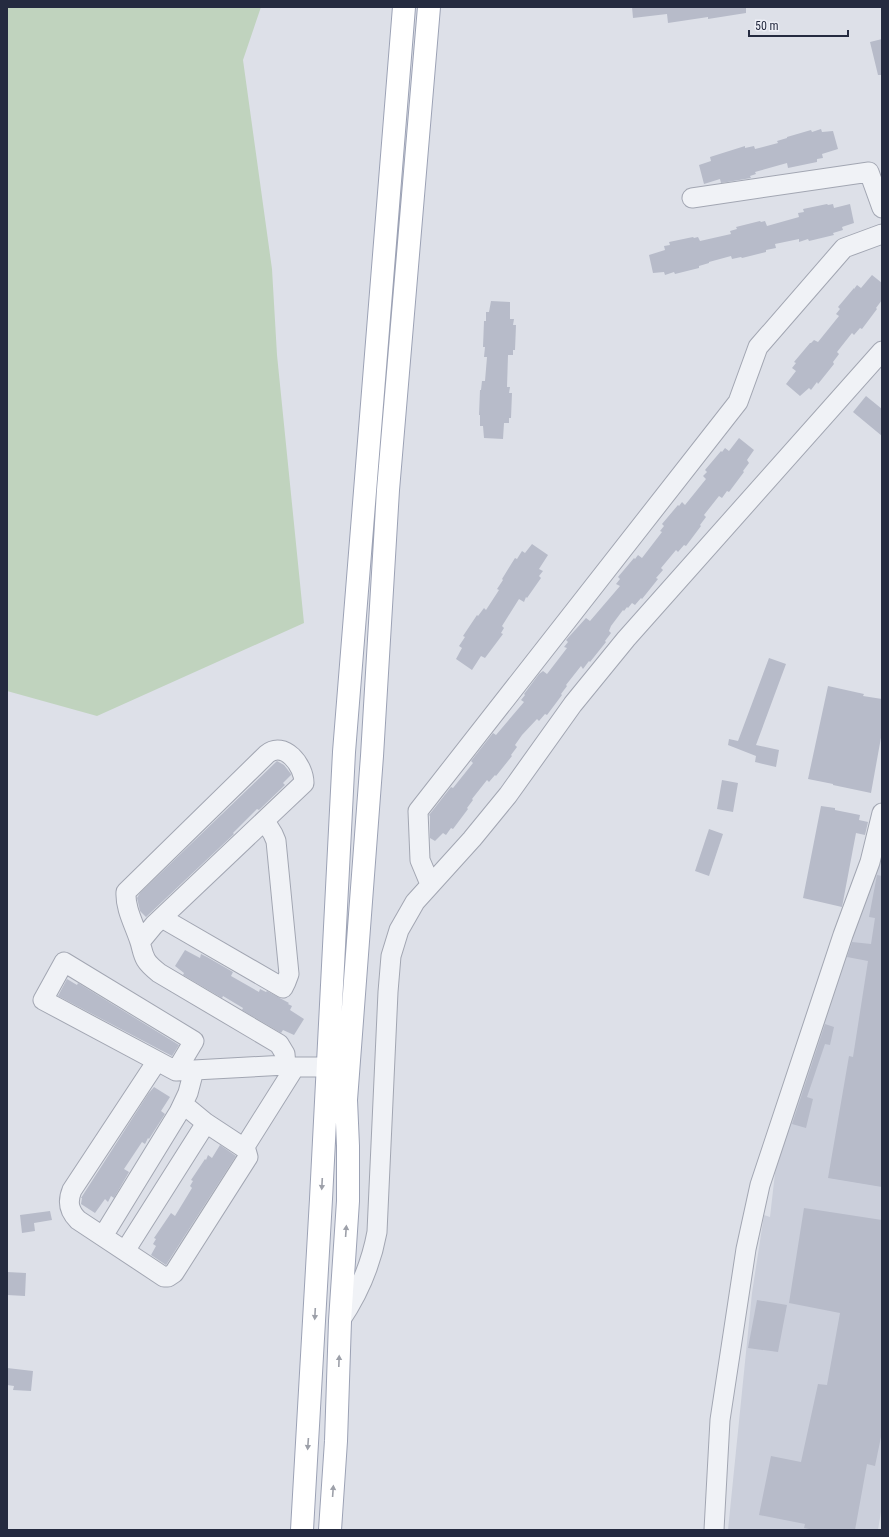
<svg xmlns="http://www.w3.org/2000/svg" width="889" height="1537" viewBox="0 0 889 1537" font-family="'Roboto Condensed',sans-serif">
	<rect width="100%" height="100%" fill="#dde0e8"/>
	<path fill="#cbcfdb" d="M882,839V1506L878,1530H728L752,1293L764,1215L770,1217L778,1147Z"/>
	<path fill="#c0d3be" d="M7,7H261L243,60L272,269L277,355L304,623L97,716L7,691Z"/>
	<path fill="#b7bbc9" d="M632,7H746V13L708,19V17L668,23L667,14L633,18Z
		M882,39V75H878L870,42Z
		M821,129L822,132L833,131L838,149L822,154L823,158L817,159V162L788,168L787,163L755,172L756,174L750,176L751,178L721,183L720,179L704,184L699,165L711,161L710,157L745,146V148L754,146L755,149L778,143L777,141L787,138V137L811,130L812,132Z
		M827,204L828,205L833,204L834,208L850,204L854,223L842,227L843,230L833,233L834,235L809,241L808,239L799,242V239L775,244L776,248L766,250V252L742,258L741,257L732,259L731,256L709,262V263L699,266V268L675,274L674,272L665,275L664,272L653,273L649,255L665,250L664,246L670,245L669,242L693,237L694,238L698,237L700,241L731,234L730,231L737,229L736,227L760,221L761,222L765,221L767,226L799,217L798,213L804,212L803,209Z
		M872,275L882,283V300L876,308L877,309L862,329L860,328L854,335L852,333L837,352L839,354L833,362L834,364L818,384L817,382L811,390L809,388L800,396L786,384L796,371L792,368L796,363L794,362L810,343H811L814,340L818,342L839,316L836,314L840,309L838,307L854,288V289L857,285L861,288Z
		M491,301L510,302V319H514L513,325H516L515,350H513V355H508L507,387H510L509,393H512L511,418H509V423H504L503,439L484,438L483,426H480V415H479L480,390H481L482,381H485L487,357H484L485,347H483L484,321H486V312H489Z
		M866,396L882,409V436L853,412Z
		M739,438L754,450L747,460L749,463L743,471L744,472L729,492L727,491L722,498L719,496L704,515L706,517L700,525L701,526L686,546L684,545L678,552L676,550L661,568L663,570L656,578L658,579L642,599L641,598L635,605L632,603L628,608L627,607L624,611L623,610L611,626L609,631L611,633L605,641L606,642L590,662L589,661L583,669L581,666L566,685L567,686L561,694L562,695L547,715L545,714L539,721L537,719L522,735L515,745L517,747L511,755L512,756L496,776L495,775L489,782L487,780L472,799L473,800L467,808L468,809L453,829L451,828L446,835L443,833L435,841L430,838V816L429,815L451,787L453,788L473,763L471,761L493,733L496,735L524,702L521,700L525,695L524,694L539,674L543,671L547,674L567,648L564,647L568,642L566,640L586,618L590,621L620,586L616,584L620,579L618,577L634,558L635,559L638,555L642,558L662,532L660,531L664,526L662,524L678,505L679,506L682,502L685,505L706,479L703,476L707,472L705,470L721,451L722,452L725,448L729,451Z
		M532,544L548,555L539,569L543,571L539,576L541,578L527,598L526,597L524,602L519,599L502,626L504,628L501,633L503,634L485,658L481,656L472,670L456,659L462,648L459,646L465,637L463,636L477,615L478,616L484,608L486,610L499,590L497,589L503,580L502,579L515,558L517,559L522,551L525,553Z
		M769,658L786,664L756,745L779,750L776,767L755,762L756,756L728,745L729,739L738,741Z
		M828,686L864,694L863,696L882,699V732L871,793L833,785V784L808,779Z
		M277,761L284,765L291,774V775L283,783L285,785L259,810L257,809L233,833L234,834L146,917L140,911L138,902L137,898L140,893Z
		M722,780L738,783L733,812L717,809Z
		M821,806L835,808V810L860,815L859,820L868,822L865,835L856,833L842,907L803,898Z
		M709,829L723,834L709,876L695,871Z
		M877,875L882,876V1187L828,1178L849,1056L853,1057L868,961L847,957L852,942L871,944L875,918L869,917Z
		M185,950L200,958L201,954L207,957L233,972L231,976L259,992L260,989L266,992L267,991L289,1003L288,1004L292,1006L290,1010L304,1019L294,1035L283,1030L281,1033L242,1010L243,1008L223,996L222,998L183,975L184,973L175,966Z
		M67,979L77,985L78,983L179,1045L172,1056L58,996Z
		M825,1024L834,1027L830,1045L825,1044L807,1097L813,1099L806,1128L792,1124Z
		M154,1087L170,1097L161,1111L165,1114L149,1139L148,1138L145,1144L142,1142L124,1169L129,1172L114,1198L111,1196L108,1202L105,1199L95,1213L81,1204L82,1198H81L148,1094Z
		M220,1145L236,1156L166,1265L151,1255L156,1246L153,1244L156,1239L154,1238L171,1213L175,1216L192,1188L190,1186L193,1181L191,1180L205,1159L206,1160L208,1155L212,1158Z
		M804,1208L882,1220V1432L875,1466L867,1464L855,1530H814L804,1528L805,1524L759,1515L771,1456L801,1462L818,1384L827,1385L840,1313L789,1303Z
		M50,1211L52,1220L34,1223L35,1231L22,1233L20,1215Z
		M7,1272L26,1273L25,1296L7,1295Z
		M757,1300L787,1305L778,1352L748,1348Z
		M7,1368L33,1371L31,1391L13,1390L14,1386L7,1385Z"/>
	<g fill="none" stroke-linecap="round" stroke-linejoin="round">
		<defs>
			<path id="minor" d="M692,198L869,172L882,208
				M430,884L420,860L418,811L738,402L758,347L844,248L882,234
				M162,918L283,988L286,982L289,974L276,841L273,834L265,821
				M140,942L154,925L304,783C304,765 284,740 267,754L126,892C125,908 134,924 139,939C142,947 142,953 146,960C149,965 154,969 159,973L279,1044L285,1054L286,1065
				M157,1061L72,1190C67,1202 69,1211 78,1220L164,1277H168L174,1273L248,1157L246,1150L244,1148L206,1123L183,1104
				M176,1071L194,1041L64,962L43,1000L176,1071L286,1065L295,1067H328
				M244,1148L295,1067
				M103,1236L179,1112L188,1093L194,1070
				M125,1251L206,1123
				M340,1321C359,1293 371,1265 377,1232L388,992L391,956L399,930L415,902L472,839L508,795L573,704L626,639L882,351
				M714,1530L720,1420L746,1249L760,1185L843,935L870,862L882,813"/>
			<path id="major" d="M302,1530L321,1199L344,752L404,7
				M330,1530L336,1441L340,1321L348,1201V1146L346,1100L372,756L388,490L429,7"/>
		</defs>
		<use href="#minor" stroke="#a2a6b2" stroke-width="21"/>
		<use href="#major" stroke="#9ca2b5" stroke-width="24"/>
		<use href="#minor" stroke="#f0f2f6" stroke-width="19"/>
		<use href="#major" stroke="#fff" stroke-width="22"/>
	</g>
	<defs><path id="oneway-solid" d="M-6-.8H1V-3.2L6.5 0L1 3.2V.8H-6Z"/></defs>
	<g fill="#9da0a9">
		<use href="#oneway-solid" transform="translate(322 1184) rotate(93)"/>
		<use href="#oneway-solid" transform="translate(346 1231) rotate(-86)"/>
		<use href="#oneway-solid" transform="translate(315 1314) rotate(93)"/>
		<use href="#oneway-solid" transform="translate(339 1361) rotate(-88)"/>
		<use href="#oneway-solid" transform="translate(308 1444) rotate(94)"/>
		<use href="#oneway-solid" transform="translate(333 1491) rotate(-86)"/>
	</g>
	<rect width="889" height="1537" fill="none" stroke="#252b40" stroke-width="16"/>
	<path d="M749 30v6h99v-6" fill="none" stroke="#252b40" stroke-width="2"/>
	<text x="755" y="30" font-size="12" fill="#252b40" stroke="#edeff6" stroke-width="3" paint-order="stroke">50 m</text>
</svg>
